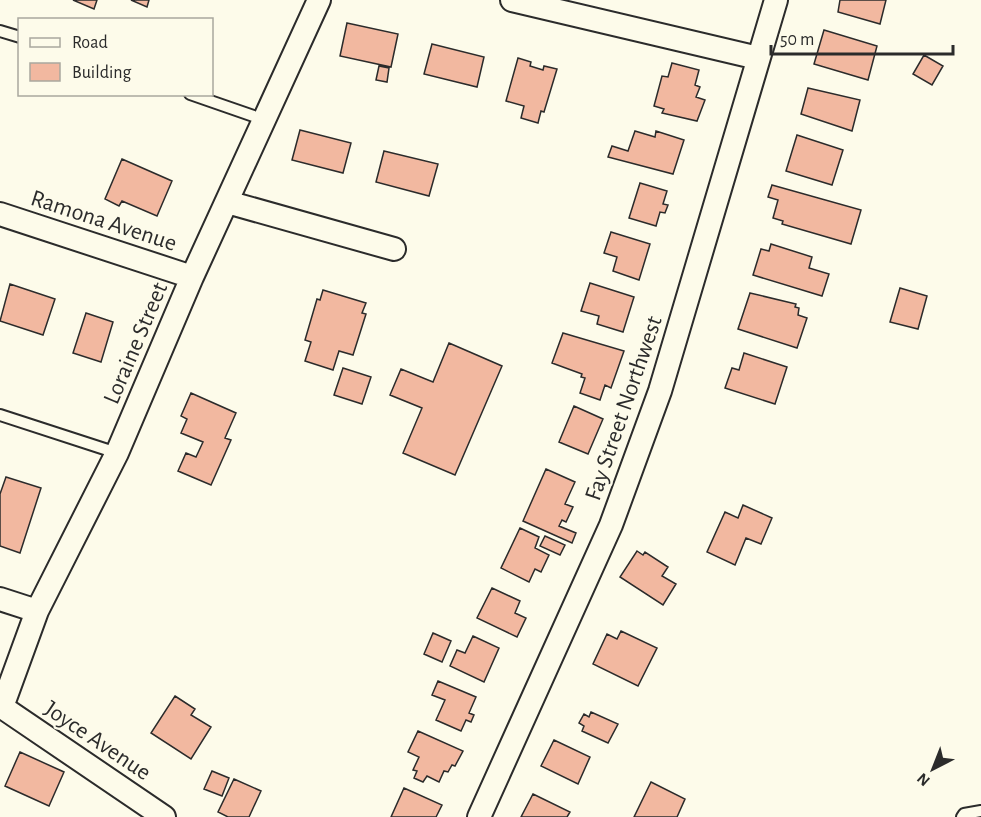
<svg xmlns="http://www.w3.org/2000/svg" width="981" height="817" viewBox="0 0 981 817" font-family="'Alegreya Sans',sans-serif">
	<rect width="100%" height="100%" fill="#fdfbea"/>
	<path fill="#f2b8a0" stroke="#2b2b2b" stroke-width="1.5" d="M73,0H97L94,9Z
		M131,0H149L147,7Z
		M840,0H886L880,24L838,12Z
		M347,23L398,34L391,67L340,56Z
		M824,30L877,46L868,80L814,64Z
		M432,44L484,57L477,87L424,74Z
		M924,55L943,66L932,85L913,74Z
		M518,58L531,62L530,66L543,70L544,66L557,69L544,112L541,111L538,123L521,118L524,106L506,101Z
		M672,63L699,70L695,85L700,87L696,97L705,100L697,121L662,113L664,109L654,106L662,76L668,77Z
		M379,66L389,68L387,82L376,80Z
		M808,88L860,100L852,131L801,114Z
		M300,130L351,143L343,173L292,160Z
		M635,131L655,137L656,131L684,140L673,174L608,157L612,146L628,151Z
		M797,135L843,150L832,185L786,171Z
		M384,151L438,164L429,196L376,182Z
		M122,159L172,181L157,216L122,201L119,206L105,199Z
		M640,183L667,191L663,204L668,205L665,213L660,212L656,226L629,218Z
		M772,185L861,210L851,244L782,224L783,221L773,218L778,200L768,197Z
		M611,232L650,244L639,280L613,271L617,257L604,253Z
		M771,244L812,257L809,268L829,274L822,296L753,275L761,249L769,251Z
		M590,283L634,297L623,332L597,324L599,316L581,311Z
		M10,284L55,299L43,335L0,321Z
		M900,288L927,296L918,329L890,322Z
		M323,290L366,303L362,313L366,314L353,355L339,351L333,370L305,361L311,342L305,340L317,299L320,300Z
		M750,293L796,304L795,307L799,308L798,315L807,318L797,348L738,329Z
		M86,313L113,322L101,362L73,353Z
		M563,333L624,351L611,388L605,385L600,400L580,393L585,378L581,377L582,374L552,363Z
		M449,343L502,366L455,475L403,453L422,408L390,395L401,369L433,382Z
		M744,353L787,367L775,404L725,388L732,368L739,370Z
		M343,368L371,377L362,404L334,395Z
		M191,393L236,413L225,438L231,440L211,485L178,471L186,453L196,457L203,442L181,433L187,419L181,416Z
		M574,406L603,419L588,454L559,442Z
		M546,469L575,482L565,504L573,507L566,522L562,520L559,526L576,533L572,543L523,521Z
		M6,477L41,488L20,553L0,546V494Z
		M743,505L772,518L761,544L746,538L735,565L707,552L725,512L738,518Z
		M520,528L539,537L535,548L549,555L541,572L535,569L529,582L501,568Z
		M545,536L565,545L560,555L540,546Z
		M637,551L643,555L645,552L668,567L662,576L676,584L663,605L620,577Z
		M492,588L520,601L515,613L526,618L517,637L477,618Z
		M621,631L657,648L638,686L593,664L607,634L617,639Z
		M433,633L451,641L442,662L424,654Z
		M473,636L499,648L484,682L450,666L457,650L465,653Z
		M438,681L476,697L469,713L474,715L471,722L466,720L461,731L436,720L445,700L432,695Z
		M175,696L195,709L191,715L211,727L191,759L151,733Z
		M591,712L618,724L608,743L582,731L584,726L579,723L584,714L589,717Z
		M418,731L463,751L455,766L452,765L448,772L444,771L439,782L427,776L423,782L414,778L417,771L413,770L419,757L408,752Z
		M554,740L590,757L578,784L541,766Z
		M20,752L64,772L49,806L5,786Z
		M212,771L229,778L222,796L204,789Z
		M234,779L261,791L249,817H228L218,812Z
		M651,782L685,799L677,817H634Z
		M404,788L442,805L436,817H391Z
		M533,794L570,812L567,817H521Z"/>
	<g fill="none" stroke-linecap="round" stroke-linejoin="round">
		<defs>
			<path id="service" d="M0,31L20,37
				M190,94L265,120
				M0,415L117,453
				M962,817L964,814L981,811"/>
			<path id="minor" d="M512,0L758,58
				M227,202L394,249
				M0,214L192,277
				M0,599L37,611
				M164,817L2,707L37,611L117,453L192,277L319,0
				M479,817L611,525L660,391L776,0"/>
		</defs>
		<use href="#service" stroke="#2b2b2b" stroke-width="14"/>
		<use href="#minor" stroke="#2b2b2b" stroke-width="26"/>
		<use href="#service" stroke="#fdfbea" stroke-width="10"/>
		<use href="#minor" stroke="#fdfbea" stroke-width="22"/>
	</g>
	<g text-anchor="middle" stroke-width="4.5" stroke-linejoin="round" paint-order="stroke">
		<g font-size="24" fill="#2b2b2b" stroke="#fdfbea">
			<text transform="translate(104 220) rotate(18)" y="8">Ramona Avenue</text>
			<text transform="translate(135 343) rotate(-67)" y="8">Loraine Street</text>
			<text transform="translate(623 408) rotate(-71)" y="8">Fay Street Northwest</text>
			<text transform="translate(98 740) rotate(34)" y="8">Joyce Avenue</text>
		</g>
	</g>
	<rect x="18" y="18" width="195" height="78" fill="#fdfbea" stroke="#a9a89e" stroke-width="1.5"/>
	<rect x="30" y="38" width="30" height="9" fill="#fdfbea" stroke="#a9a89e" stroke-width="1.5"/>
	<text x="72" y="48" font-size="18" fill="#2b2b2b">Road</text>
	<rect x="30" y="63" width="30" height="18" fill="#f2b8a0" stroke="#a9a89e" stroke-width="1.5"/>
	<text x="72" y="78" font-size="18" fill="#2b2b2b">Building</text>
	<g transform="translate(933 769) rotate(222)" stroke="#fdfbea" stroke-width="4.5" paint-order="stroke">
	<path d="M0-4.5L10 22L0 15L-10 22Z" fill="#2b2b2b"/>
	<text y="-9" font-size="16" font-weight="bold" text-anchor="middle" fill="#2b2b2b">N</text>
	</g>
	<path d="M771 45v9h182v-9" fill="none" stroke="#2b2b2b" stroke-width="3"/>
	<text x="780" y="45" font-size="18" fill="#2b2b2b" stroke="#fdfbea" stroke-width="4.5" paint-order="stroke">50 m</text>
</svg>
